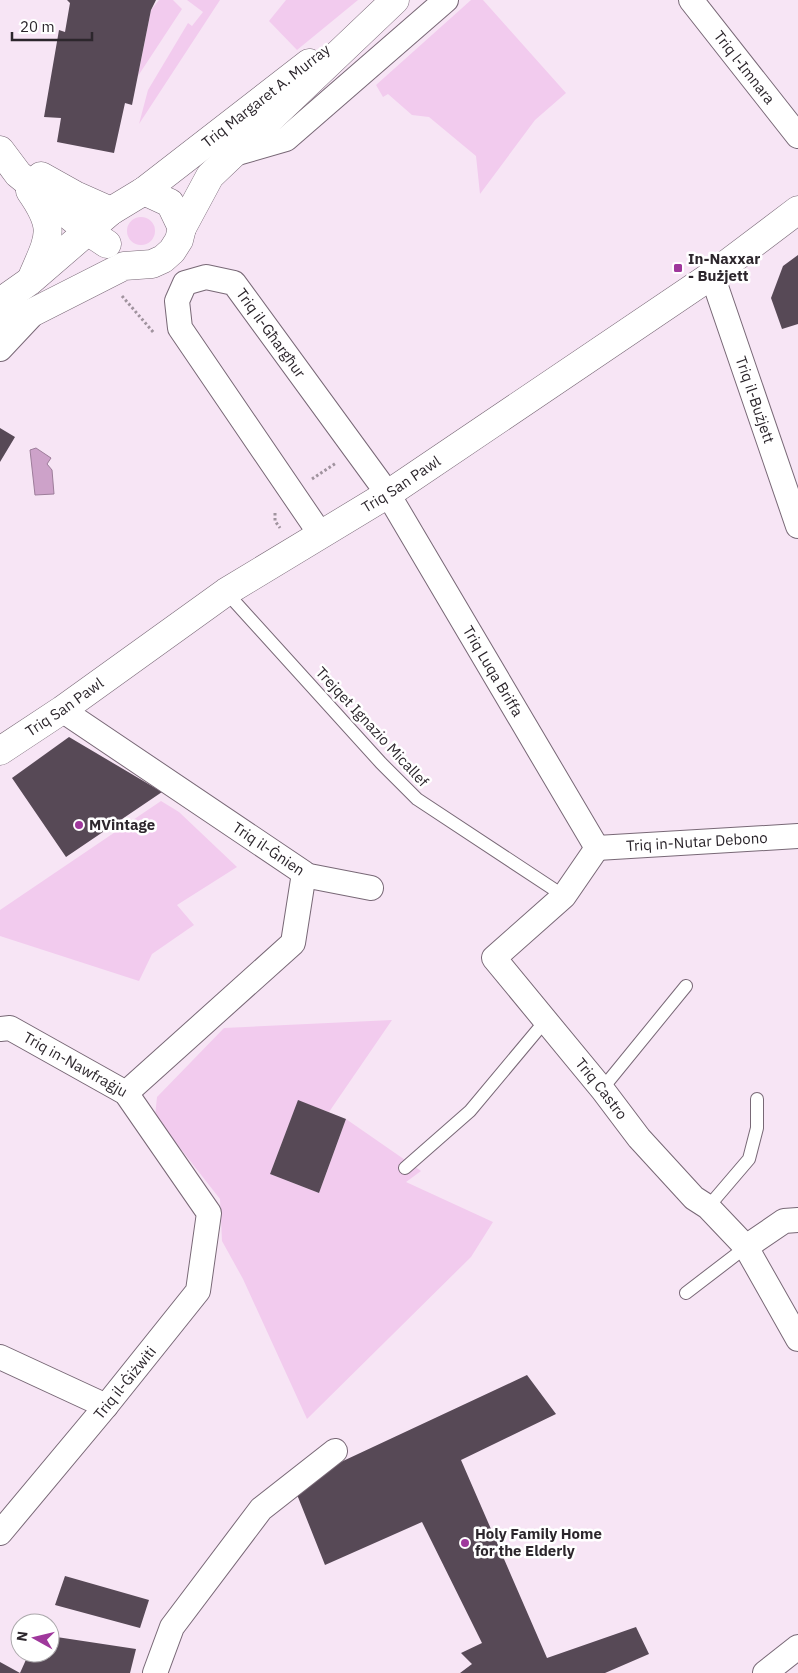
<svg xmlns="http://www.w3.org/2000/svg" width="798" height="1673" viewBox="0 0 798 1673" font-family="'IBM Plex Sans',sans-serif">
	<rect width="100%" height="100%" fill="#f7e5f5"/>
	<path fill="#f2cbee" d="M159,0H173L182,9L138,76L151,10Z
		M187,0H220L139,124L148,90L188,23L192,26L203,12Z
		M286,0H358L297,50L269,21Z
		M471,0H483L566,93L535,120L480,194L476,156L429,117L412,115L388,94L383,97L376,85Z
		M127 231a14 14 0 1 1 28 0a14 14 0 1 1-28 0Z
		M161,801L179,812L237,867L177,905L194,925L152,954L139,981L0,936V910Z
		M392,1020L329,1112L298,1101L270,1174L319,1193L346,1119L421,1171L406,1182L493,1222L471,1257L307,1419L243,1279L222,1241L220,1199L155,1116L157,1097L224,1028Z"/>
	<path fill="#cda2c9" stroke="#9d7d9a" d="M36,448L51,458L47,464L52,470L54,494L35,495L30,450Z"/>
	<path fill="#574956" d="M67,0H156L151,10L132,105L125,103L114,153L57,142L61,118L44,117L59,30L65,32L70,3Z
		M798,255V324L782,329L771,298L783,266Z
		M0,428L15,437L0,462Z
		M69,737L162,792L66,857L12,778Z
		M298,1100L346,1119L319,1193L270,1174Z
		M527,1375L556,1414L461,1460L547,1658L636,1627L649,1654L605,1673H460L472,1664L461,1653L482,1643L422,1522L325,1565L294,1487L343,1461Z
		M65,1576L149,1600L140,1628L55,1605Z
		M50,1636L136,1649L130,1673H0V1662L20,1673L29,1653H50Z"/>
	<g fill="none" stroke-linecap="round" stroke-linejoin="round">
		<defs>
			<path id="lane" d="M226,592L381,763L417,799L564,896
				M602,1089L686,986
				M405,1168L470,1111L546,1020
				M708,1207L749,1159L757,1128V1099
				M686,1293L746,1247"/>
			<g id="street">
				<path id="s1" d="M691,0L798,136"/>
				<path d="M234,154L286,139L446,0"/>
				<path id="s2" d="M712,275L798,526"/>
				<path d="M0,349L30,317"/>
				<path id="s3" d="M321,535L180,328L177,301L185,283L206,277L234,283L388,494L597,848"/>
				<path id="s4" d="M62,710L304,873L293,943L126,1093"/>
				<path id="s5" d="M597,848L564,896L494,958L602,1089L639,1138L694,1198L708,1207L746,1247L798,1339"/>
				<path id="s6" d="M597,848L798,836"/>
				<path d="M304,875L371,888"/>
				<path id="s7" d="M0,1029L10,1028L126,1093L209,1213L198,1291L106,1406L0,1533"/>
				<path d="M746,1247L784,1221L798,1220"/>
				<path d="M0,1357L106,1406"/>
				<path d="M155,1673L172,1627L261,1509L335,1451"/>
				<path d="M765,1673L798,1647"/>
			</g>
			<g id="secondary">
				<path d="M0,150L18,174L89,232L107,244"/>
				<path d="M41,176L75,195L111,211"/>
				<path d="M30,191C56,228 50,236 33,275"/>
				<path d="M144,191L170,203L182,228"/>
				<path d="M0,302L30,281L111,211L144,191L309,63"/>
				<path d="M0,329L124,266L152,264L163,259L172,251L179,240L182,228L210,176L395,0"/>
				<path id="s8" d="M0,751L62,710L226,592L388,494L712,275L798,210"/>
			</g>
		</defs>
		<use href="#lane" stroke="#786876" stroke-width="14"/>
		<use href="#street" stroke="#786876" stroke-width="26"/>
		<use href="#secondary" stroke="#786876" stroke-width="29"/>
		<path stroke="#a0939e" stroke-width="3" stroke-dasharray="2.5 2.5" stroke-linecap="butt" d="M122,296L154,333
			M312,479L336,463
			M275,513V521L280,528"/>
		<use href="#lane" stroke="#fff" stroke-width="12"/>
		<use href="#street" stroke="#fff" stroke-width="24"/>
		<use href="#secondary" stroke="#fff" stroke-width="28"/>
	</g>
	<g fill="#9f389c" stroke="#fff" stroke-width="2">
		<rect x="673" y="263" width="10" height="10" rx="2.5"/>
		<circle cx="79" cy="825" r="5"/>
		<circle cx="465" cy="1543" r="5"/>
	</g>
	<g text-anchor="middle" stroke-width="5" stroke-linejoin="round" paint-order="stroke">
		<g font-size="15" fill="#2c262c" stroke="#fff">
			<text dy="5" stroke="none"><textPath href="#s1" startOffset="86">Triq l-Imnara</textPath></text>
			<text transform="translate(266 96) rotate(-38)" y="5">Triq Margaret A. Murray</text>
			<text dy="5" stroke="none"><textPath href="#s3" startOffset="410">Triq il-Għargħur</textPath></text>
			<text dy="5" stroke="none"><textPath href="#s2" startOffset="132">Triq il-Bużjett</textPath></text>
			<text dy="5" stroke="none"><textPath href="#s8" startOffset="482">Triq San Pawl</textPath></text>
			<text dy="5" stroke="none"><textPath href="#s3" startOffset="815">Triq Luqa Briffa</textPath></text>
			<text dy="5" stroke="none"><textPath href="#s8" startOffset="78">Triq San Pawl</textPath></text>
			<text transform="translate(372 727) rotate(47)" y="5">Trejqet Ignazio Micallef</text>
			<text dy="5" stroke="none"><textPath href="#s6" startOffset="100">Triq in-Nutar Debono</textPath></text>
			<text dy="5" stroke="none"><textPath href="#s4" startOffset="249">Triq il-Ġnien</textPath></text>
			<text dy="5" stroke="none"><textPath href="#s7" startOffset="85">Triq in-Nawfraġju</textPath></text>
			<text dy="5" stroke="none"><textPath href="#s5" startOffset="321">Triq Castro</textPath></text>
			<text transform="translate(125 1383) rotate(-51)" y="5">Triq il-Ġiżwiti</text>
		</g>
		<g font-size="15" font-weight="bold" fill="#2c262c" stroke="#fff" text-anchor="start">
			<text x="688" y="264">In-Naxxar<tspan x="688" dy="17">- Bużjett</tspan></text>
			<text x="89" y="830">MVintage</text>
			<text x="475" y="1539">Holy Family Home<tspan x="475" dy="17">for the Elderly</tspan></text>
		</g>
	</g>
	<g transform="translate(35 1638) rotate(278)"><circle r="24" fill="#ffffff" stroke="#aba8ab"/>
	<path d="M0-4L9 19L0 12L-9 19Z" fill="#9f389c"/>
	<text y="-8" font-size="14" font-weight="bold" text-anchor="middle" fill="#2c262c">N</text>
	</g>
	<path d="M12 32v8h80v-8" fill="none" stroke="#2c262c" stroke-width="2.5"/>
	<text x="20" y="32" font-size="15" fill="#2c262c" stroke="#ffffff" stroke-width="4" paint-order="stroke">20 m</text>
</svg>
